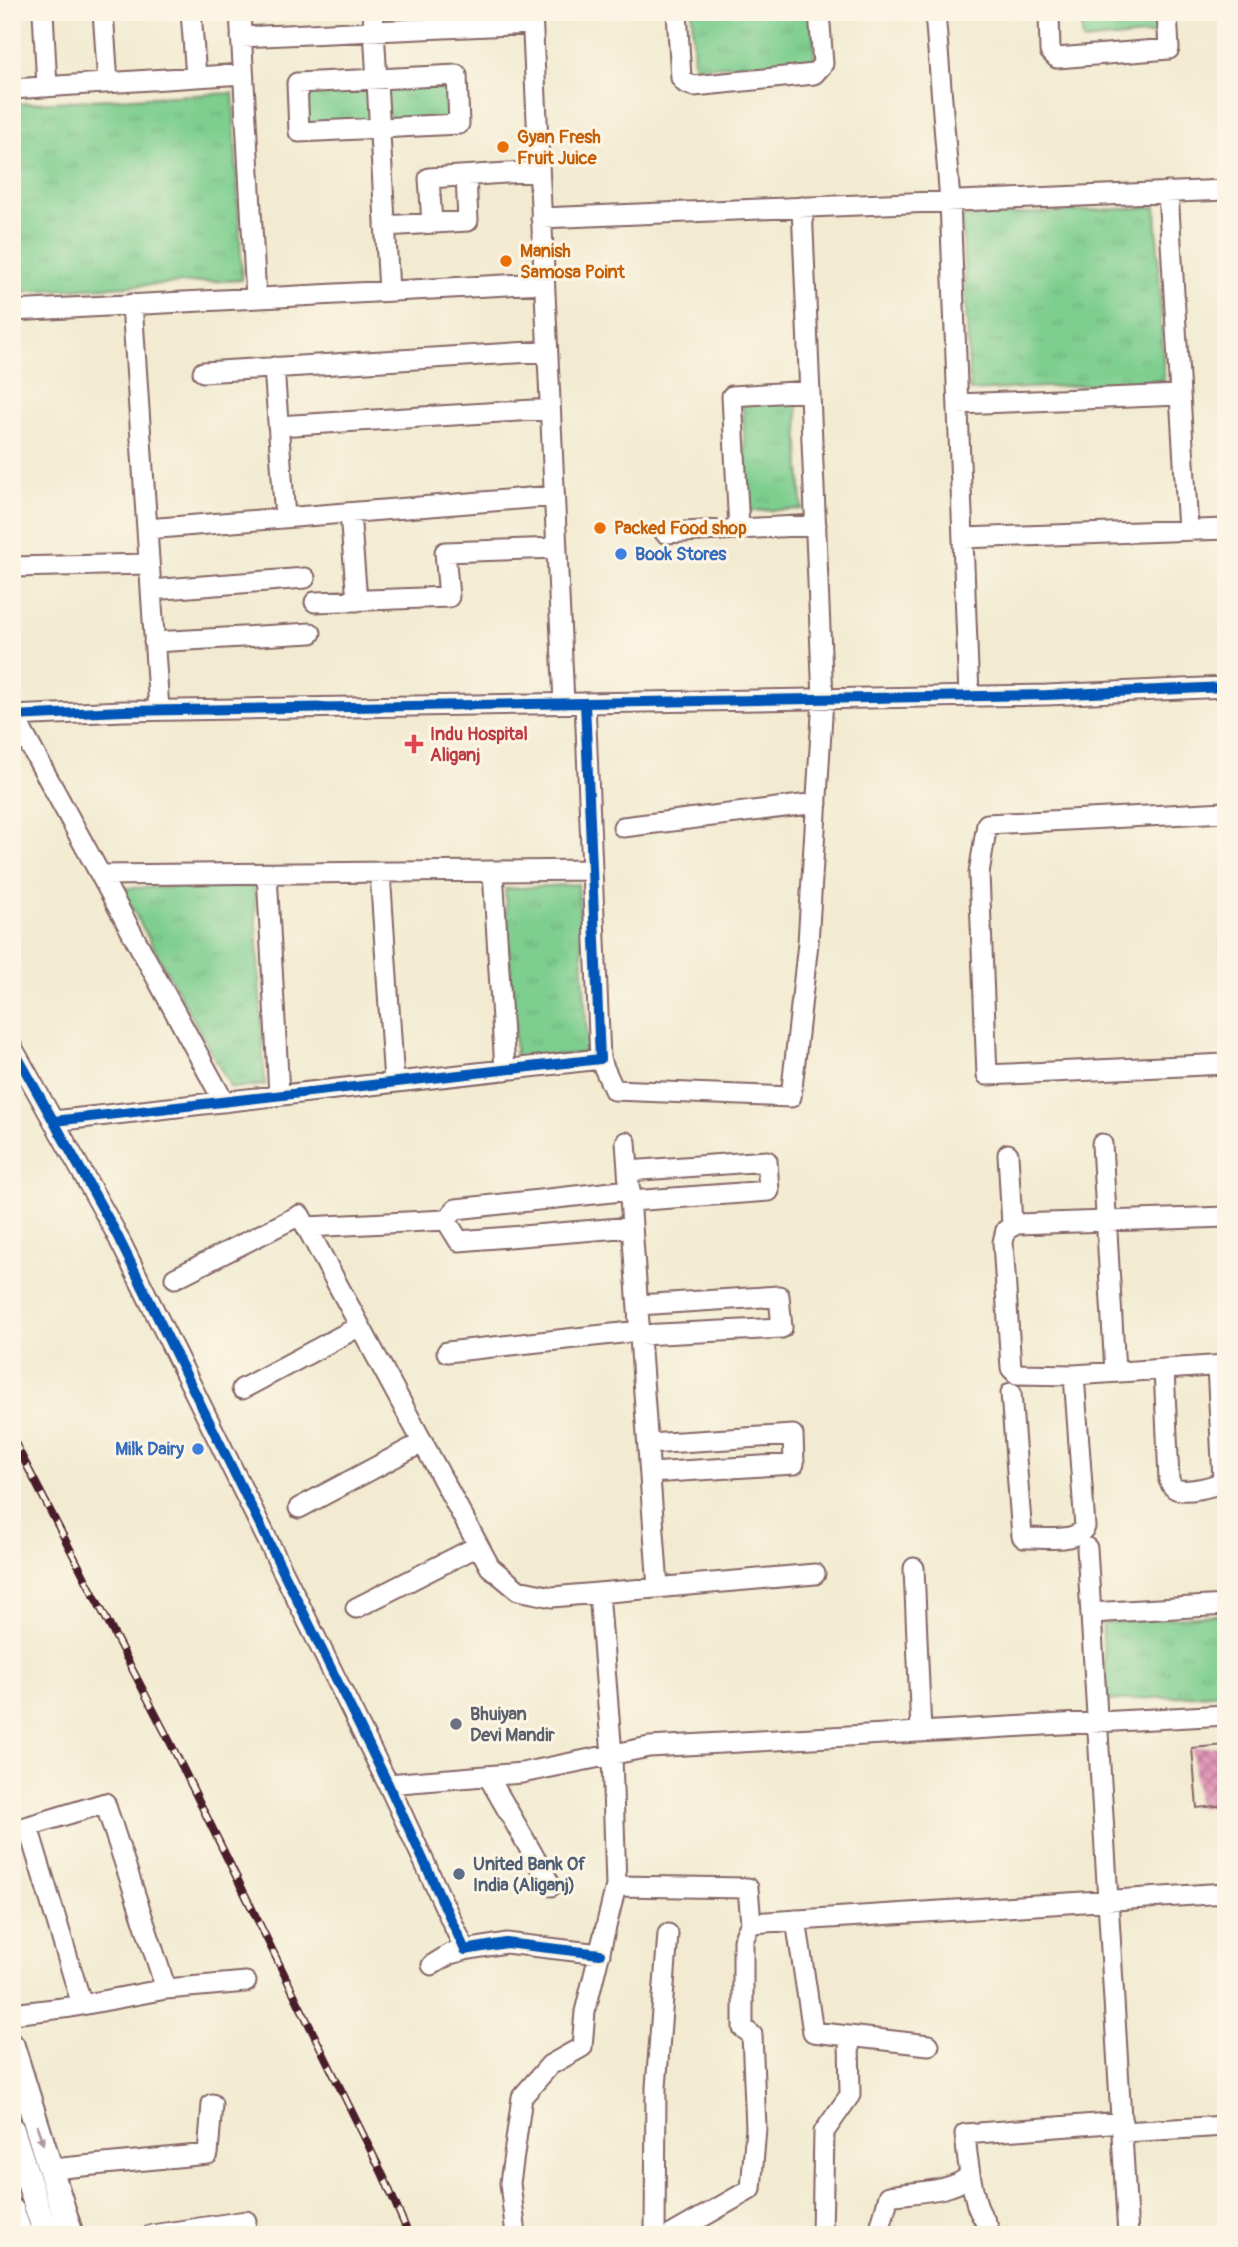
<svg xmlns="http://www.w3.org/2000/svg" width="1238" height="2247" viewBox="0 0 1238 2247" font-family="Pangolin,sans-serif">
	<defs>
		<pattern id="grass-tufts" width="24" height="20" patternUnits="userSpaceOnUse" patternTransform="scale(1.75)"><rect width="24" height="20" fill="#7ece8f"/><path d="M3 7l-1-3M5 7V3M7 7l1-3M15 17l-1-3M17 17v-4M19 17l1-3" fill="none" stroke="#6eb07c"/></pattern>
		<pattern id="building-cross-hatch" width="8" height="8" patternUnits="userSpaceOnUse" patternTransform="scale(1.75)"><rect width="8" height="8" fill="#e098b7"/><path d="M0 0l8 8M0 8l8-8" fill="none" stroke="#b87b95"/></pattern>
	</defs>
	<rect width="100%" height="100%" fill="#fcf5e5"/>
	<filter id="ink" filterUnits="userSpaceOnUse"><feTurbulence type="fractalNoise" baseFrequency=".0143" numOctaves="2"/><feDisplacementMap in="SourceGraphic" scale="14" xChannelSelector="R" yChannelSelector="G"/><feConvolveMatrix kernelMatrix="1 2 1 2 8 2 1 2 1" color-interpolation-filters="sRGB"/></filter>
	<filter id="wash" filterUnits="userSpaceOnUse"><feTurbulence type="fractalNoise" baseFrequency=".00686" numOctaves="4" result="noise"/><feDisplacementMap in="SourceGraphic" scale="28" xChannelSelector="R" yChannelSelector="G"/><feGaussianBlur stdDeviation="1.57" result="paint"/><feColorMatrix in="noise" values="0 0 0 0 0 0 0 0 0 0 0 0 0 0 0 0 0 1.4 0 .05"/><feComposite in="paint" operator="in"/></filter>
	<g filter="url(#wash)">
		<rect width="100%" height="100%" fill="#f2ebd1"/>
		<path fill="url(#grass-tufts)" stroke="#64765d" stroke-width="2" d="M692,12H812L815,61L694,67Z
			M1080,12H1162L1164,33L1083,41Z
			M453,81L455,119L388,123L386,85Z
			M370,83L372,122L304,126L302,88Z
			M233,93L242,280L12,292V104Z
			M1156,207L1164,381L970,391L962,217Z
			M797,400L802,509L747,511L743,403Z
			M578,884L588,1053L516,1058L505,889Z
			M254,886L265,1085L231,1088L121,888Z
			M1226,1614V1693L1107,1701L1102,1623Z"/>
		<g id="blocks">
			<path fill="url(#building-cross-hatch)" d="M1226,1745V1805L1197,1808L1192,1748Z"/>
		</g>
	</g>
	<g filter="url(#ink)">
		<use href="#blocks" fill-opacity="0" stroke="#856665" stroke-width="2"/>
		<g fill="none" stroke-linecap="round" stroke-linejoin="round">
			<defs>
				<path id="minor" d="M43,12L47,87
					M103,12L108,83
					M191,12L196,77
					M240,12L256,298
					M373,12L389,291
					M532,12L564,703
					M677,12L681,78L685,83L694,86L814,74L823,64L819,12
					M935,12L950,201L969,696
					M1049,12L1050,51L1057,58L1169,49L1167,12
					M241,37L532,24
					M457,75L459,124L299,132L297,83Z
					M12,89L243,74
					M1168,192L1188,530
					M541,218L1226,190
					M432,223L429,178L539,171
					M385,226L468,221L466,176
					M132,304L159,710
					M12,311L544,283
					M274,367L285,518
					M203,372L547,351
					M958,404L1180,395
					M278,426L550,409
					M350,513L357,601
					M147,529L554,496
					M739,529L732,396L810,391
					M665,533L816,525
					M963,538L1226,529
					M12,567L149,564
					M151,590L305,578
					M315,602L449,597L445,552L557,548
					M154,642L311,633
					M12,716L123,711L1047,695L1226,687
					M14,716L224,1102
					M1226,812L987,824L979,873L987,1075L1226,1064
					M623,827L817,803
					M493,871L505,1070
					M380,872L394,1082
					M267,874L279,1095
					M101,875L592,870
					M12,1047L115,1231L388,1784L465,1950L506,1943L600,1954
					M600,1059L614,1090L791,1097L808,943L823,699L802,207
					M54,1121L600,1059L585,703
					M626,1142L658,1588
					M1102,1144L1115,1372
					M1008,1154L1012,1225
					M628,1171L767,1161L769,1191L631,1201
					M1226,1217L1017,1224L1006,1230L1003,1242L1011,1368L1017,1374L1074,1375L1226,1365
					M446,1220L459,1241L632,1227
					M307,1227L446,1220L456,1209L630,1190
					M175,1278L300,1215L490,1567L518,1590L552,1597L815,1574
					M638,1305L779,1296L782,1328L640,1335
					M447,1352L640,1331
					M1164,1369L1169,1480C1171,1484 1172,1487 1176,1489C1185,1493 1217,1487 1223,1480L1217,1366
					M242,1389L360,1326
					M1011,1393L1022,1536L1024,1538C1042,1537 1075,1544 1085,1527L1074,1375
					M648,1444L793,1435L794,1464L650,1473
					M299,1508L423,1442
					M1087,1548L1128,2235
					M914,1568L921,1732
					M356,1608L478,1546
					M1091,1613L1226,1605
					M488,1776L551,1886
					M388,1784L522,1773L649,1747L1226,1715
					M28,1827L82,2005
					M12,1831L105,1803L166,1989
					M616,1886L748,1888L751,1923L743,1940V2028L752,2035L756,2128L751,2189L671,2235
					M796,1920L813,2032L929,2045
					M751,1923L1226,1893
					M432,1965L450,1954L465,1950
					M12,2014L71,2007L166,1989L246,1982
					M1123,2132L1226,2126
					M52,2169L208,2154L212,2104
					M152,2235L246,2221
					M516,2235L510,2183L522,2097L550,2065L582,2047L585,2012L616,1886L612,1755L599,1593
					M655,2235L656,2087L668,1934
					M822,2235L824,2132L850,2095L849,2038
					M878,2235L889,2196C911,2192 956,2192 969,2175
					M990,2235C989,2223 980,2216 977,2205C970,2181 967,2158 965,2134L1122,2122"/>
				<path id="major" d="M12,2046L71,2235
					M12,2130L46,2235
					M12,2211L20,2235"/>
			</defs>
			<use href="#minor" stroke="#856665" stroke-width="23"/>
			<use href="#major" stroke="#856665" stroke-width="28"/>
			<use href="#minor" stroke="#fff" stroke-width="19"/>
			<use href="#major" stroke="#fff" stroke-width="24"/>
			<defs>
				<path id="rail" d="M12,1437L171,1744L382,2173L409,2235"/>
			</defs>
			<use href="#rail" stroke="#4a1f2b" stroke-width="8"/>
			<use href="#rail" stroke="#fcf5e5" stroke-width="5" stroke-dasharray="16" stroke-linecap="butt"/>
			<defs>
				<path id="cycleway" d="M12,716L123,711L1047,695L1226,687
					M12,1047L115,1231L388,1784L465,1950L506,1943L600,1954
					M54,1121L600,1059L585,703"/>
			</defs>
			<use href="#cycleway" stroke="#fcf5e5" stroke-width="15"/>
			<use href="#cycleway" stroke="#0057b8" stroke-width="10"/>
		</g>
		<defs><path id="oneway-solid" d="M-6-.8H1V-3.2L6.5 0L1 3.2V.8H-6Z" transform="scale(1.75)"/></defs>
		<use fill="#ae9aa0" href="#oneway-solid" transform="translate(40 2135) rotate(72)"/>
	</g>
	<g fill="#e8710a" stroke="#fcf5e5" stroke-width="2.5">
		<circle cx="503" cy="147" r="7"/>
		<circle cx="506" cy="261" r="7"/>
		<circle cx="600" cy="528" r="7"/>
	</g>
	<g fill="#3f7fe0" stroke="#fcf5e5" stroke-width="2.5">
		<circle cx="621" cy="554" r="7"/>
		<circle cx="198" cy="1449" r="7"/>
	</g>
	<path fill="#e0444e" stroke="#fcf5e5" stroke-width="2.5" d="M410.5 733.5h7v7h7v7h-7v7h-7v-7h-7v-7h7z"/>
	<circle fill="#6b7280" stroke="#fcf5e5" stroke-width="2.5" cx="456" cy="1724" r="7"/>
	<circle fill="#5c6f8a" stroke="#fcf5e5" stroke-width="2.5" cx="459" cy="1874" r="7"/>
	<g text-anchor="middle" stroke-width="6" stroke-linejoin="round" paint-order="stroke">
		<g font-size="18" font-weight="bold" fill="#c56008" stroke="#fcf5e5" text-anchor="start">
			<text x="517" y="143">Gyan Fresh<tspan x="517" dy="21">Fruit Juice</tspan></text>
			<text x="520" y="257">Manish<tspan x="520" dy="21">Samosa Point</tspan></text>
			<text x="614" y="534">Packed Food shop</text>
		</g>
		<g font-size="18" font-weight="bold" fill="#366cbe" stroke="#fcf5e5" text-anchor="start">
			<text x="635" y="560">Book Stores</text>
			<text x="184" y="1455" text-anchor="end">Milk Dairy</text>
		</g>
		<g font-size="18" font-weight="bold" fill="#be3a42" stroke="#fcf5e5" text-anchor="start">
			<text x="430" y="740">Indu Hospital<tspan x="430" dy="21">Aliganj</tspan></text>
		</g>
		<g font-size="18" font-weight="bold" fill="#5b616d" stroke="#fcf5e5" text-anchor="start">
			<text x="470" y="1720">Bhuiyan<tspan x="470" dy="21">Devi Mandir</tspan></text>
		</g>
		<g font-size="18" font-weight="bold" fill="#4e5e75" stroke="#fcf5e5" text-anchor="start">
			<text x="473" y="1870">United Bank Of<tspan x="473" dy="21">India (Aliganj)</tspan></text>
		</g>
	</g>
	<rect width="1238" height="2247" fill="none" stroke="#fcf5e5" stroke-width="42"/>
</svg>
